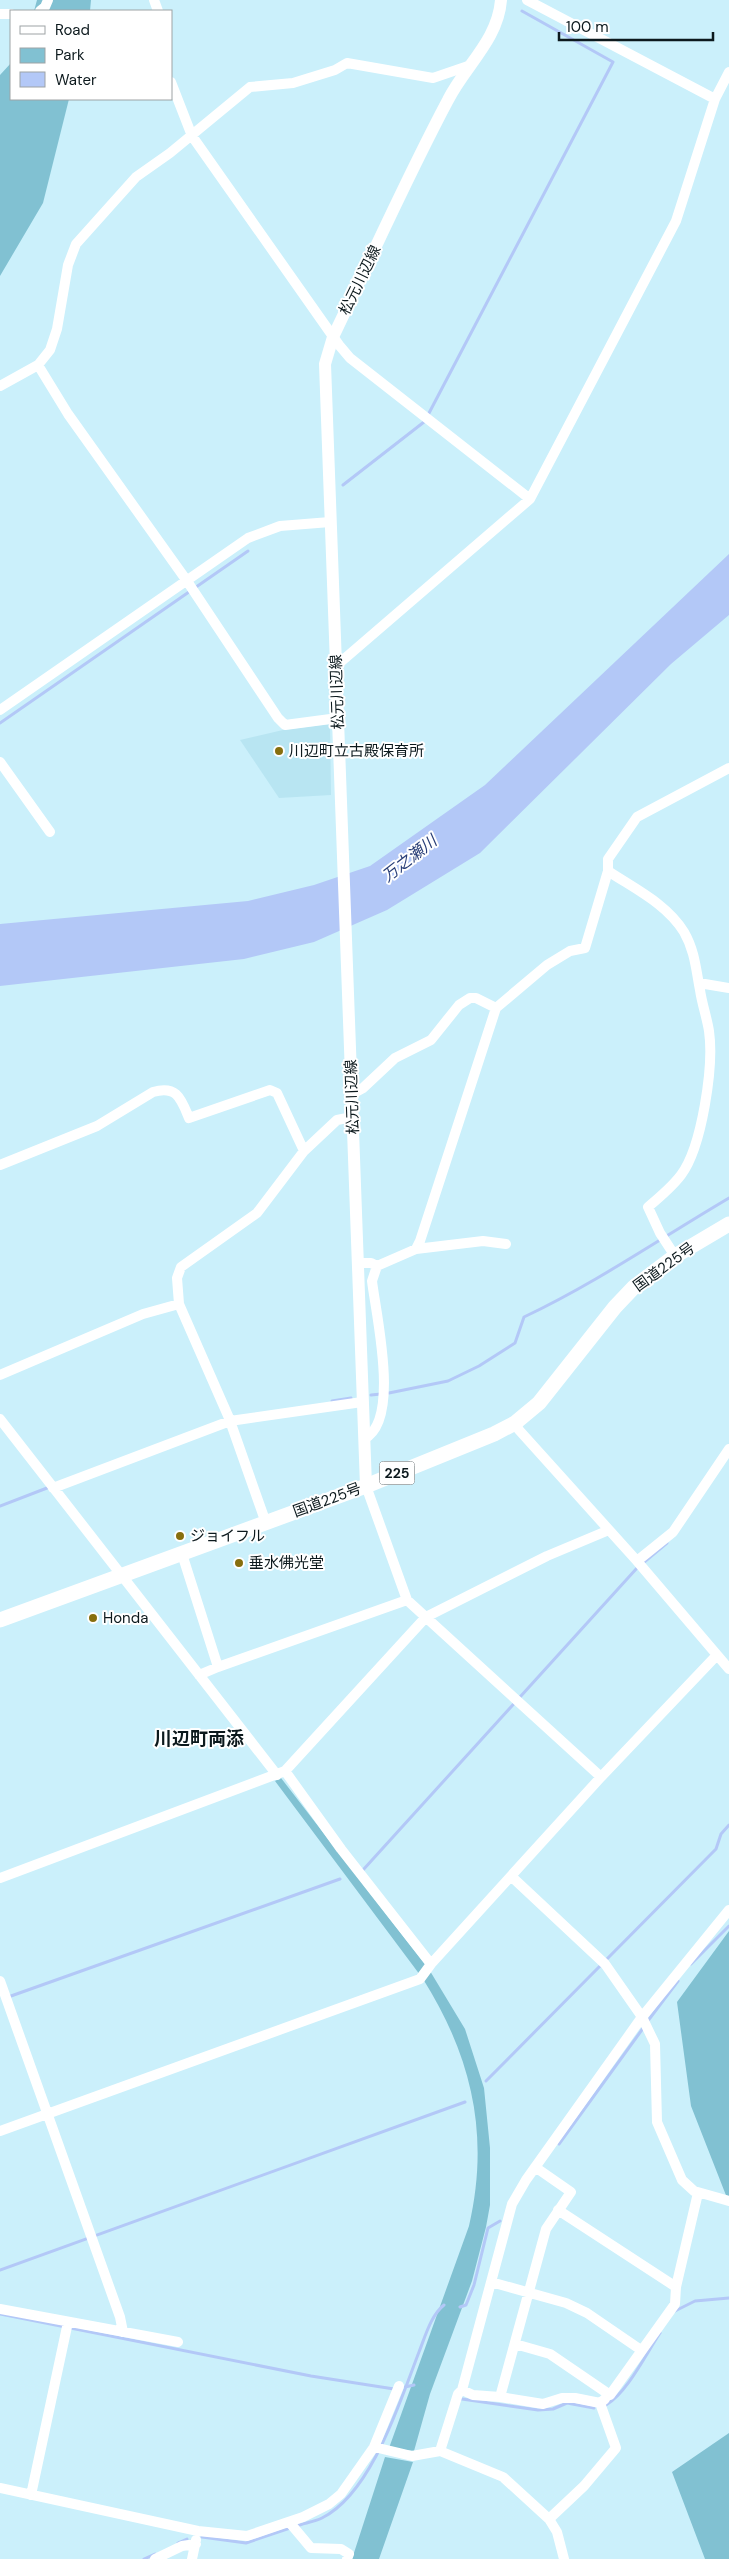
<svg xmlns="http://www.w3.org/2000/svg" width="729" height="2559" viewBox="0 0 729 2559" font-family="'DM Sans','Noto Sans JP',sans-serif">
	<rect width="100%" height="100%" fill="#cbf0fb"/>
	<path fill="#b8e5f2" d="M330,724L331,795L279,798L240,740L283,730Z"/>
	<path fill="#81c1d2" d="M37,0H91L90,11H34Z
		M11,63V99H69L43,203L0,276V75Z
		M281,1778L430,1971L465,2029L484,2088L490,2148V2205L486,2227L472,2281L430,2394L414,2451L389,2448L469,2226C490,2135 472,2057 423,1979L275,1781Z
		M729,1931V2203L691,2106L677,2002Z
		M729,2433V2559H705L672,2472Z
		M385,2457L413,2462L379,2559H352Z"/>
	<path fill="#b3c8f7" d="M729,554V615L671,664L480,853L387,910L314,942L244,959L0,986V924L248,901L314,885L370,866L485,785Z"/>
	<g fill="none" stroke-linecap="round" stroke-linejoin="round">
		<path stroke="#b3c8f7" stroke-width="3" d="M428,415L613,62L522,11
			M343,485L424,422
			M0,723L248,551
			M389,1393L448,1381L479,1366L515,1343L524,1317C596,1283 661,1238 729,1198
			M371,1395L381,1394
			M332,1401L351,1398
			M0,1506L47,1488
			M363,1870L637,1568L667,1543
			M691,1964L729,1926
			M11,1996L340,1879
			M647,2022L678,1981
			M486,2081L716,1849L721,1834L729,1825
			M559,2144L644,2027
			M0,2270L465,2102
			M460,2307L466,2305L474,2285L488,2228L500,2221
			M675,2311L695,2301L729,2298
			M0,2314L311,2376L394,2389
			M405,2387L414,2385
			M462,2399L538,2410L553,2409L567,2403L594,2408
			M606,2405C627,2393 646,2354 660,2333
			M296,2526C304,2523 314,2522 322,2518C372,2493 400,2401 419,2352C425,2337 431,2315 444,2305
			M202,2537L246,2543L290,2528
			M178,2543L187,2539
			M144,2559L155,2554"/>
		<path stroke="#fff" stroke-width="10" d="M154,0L158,11
			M527,0L715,99
			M40,11L45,7L48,0
			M0,14H11
			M171,82L192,136L339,345L350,358L530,499
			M38,365L68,414L187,581L278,718L285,725L338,718
			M0,386L38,365L50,350L57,329L68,265L76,244L136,177L170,153L250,87L293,83L335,70L347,63L433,78L471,65
			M336,666L530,499L676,221L715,99L729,72
			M0,710L248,538L280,526L330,522
			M0,762L50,832
			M608,871C635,889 667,904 684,932C695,951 696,970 700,990C702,1004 707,1018 709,1031C714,1066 702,1147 681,1175C672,1187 660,1197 648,1207L660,1233L675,1256
			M699,983L729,988
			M352,1094L363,1088L395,1058L431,1040L459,1005L470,998H476L496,1008
			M0,1165L97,1126L153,1092C177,1085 181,1099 189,1118L270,1090L277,1093L304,1151
			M416,1249L483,1241L506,1244
			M357,1263H371L377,1266L416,1249L420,1241L496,1008L547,965L570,951L585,948L608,871V859L637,817L729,768
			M0,1375L143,1314L179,1304
			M0,1419L277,1775
			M515,1423L519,1430L637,1561L729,1669
			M364,1439C401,1421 376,1315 372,1281L377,1266
			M366,1486L407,1600L601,1777
			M53,1488L230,1421L362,1402
			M266,1523L229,1418L179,1304L177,1278L181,1267L257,1213L304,1151L337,1120L352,1117
			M182,1554L218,1667
			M637,1561L673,1532L729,1449
			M199,1675L218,1667L407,1600
			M285,1771L341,1849L431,1964
			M512,1877L605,1964L642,2017L655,2044L657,2122L682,2180L694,2191L729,2201
			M0,1878L285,1771L426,1617L547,1556L609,1530
			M0,1981L120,2317L123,2332
			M0,2131L420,1979L431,1964L601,1777L716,1656
			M558,2210L676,2287
			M491,2282L566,2303L587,2313L641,2350
			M0,2309L178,2342
			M515,2344L550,2354L610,2395L675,2304L676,2287L698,2193
			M462,2390L473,2395L500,2397L546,2229L571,2192L535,2167
			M500,2397L543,2404L562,2398H575L600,2403L605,2399
			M374,2447L412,2456L440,2451L503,2477L549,2519L557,2532L564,2559
			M440,2451L458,2394L462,2390L512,2204L526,2180L642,2017L729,1910
			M0,2488L198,2531L247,2536L303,2517L329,2504L341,2494L374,2447L399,2386
			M31,2495L68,2322
			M549,2519L584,2486L616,2448L600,2403
			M290,2523L311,2548L341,2549L349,2554L347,2559
			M155,2559L182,2546L196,2544
			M192,2559L196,2540"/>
		<path stroke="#fff" stroke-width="12" d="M366,1486L325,364L333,337C371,258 407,177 448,100C465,66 498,40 501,0"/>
		<path stroke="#fff" stroke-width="15" d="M0,1620L366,1486L494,1434L515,1423L539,1403L615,1307L634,1287L675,1256L729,1224"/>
	</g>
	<g fill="#876f0e" stroke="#fff" stroke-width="2">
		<circle cx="279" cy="751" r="5"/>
		<circle cx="180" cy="1536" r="5"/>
		<circle cx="239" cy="1563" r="5"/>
		<circle cx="93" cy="1618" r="5"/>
	</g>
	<g text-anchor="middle" stroke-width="4" stroke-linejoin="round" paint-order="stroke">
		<rect fill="#fff" stroke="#555e61" stroke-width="1" x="379.5" y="1461.5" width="35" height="23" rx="4"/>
		<g font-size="14" font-weight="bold" fill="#0c191d">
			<text x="397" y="1478">225</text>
		</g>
		<g font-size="15" fill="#0c191d" stroke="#fff">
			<text transform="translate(360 280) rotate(-64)" y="5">松元川辺線</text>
			<text transform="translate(337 692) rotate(-92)" y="5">松元川辺線</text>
			<text transform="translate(352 1097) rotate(-92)" y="5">松元川辺線</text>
			<text transform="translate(664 1267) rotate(-36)" y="5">国道225号</text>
			<text transform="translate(327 1500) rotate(-20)" y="5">国道225号</text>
		</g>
		<g font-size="15" fill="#0c191d" stroke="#fff" text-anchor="start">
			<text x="289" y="756">川辺町立古殿保育所</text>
			<text x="190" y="1541">ジョイフル</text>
			<text x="249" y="1568">垂水佛光堂</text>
			<text x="103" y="1623">Honda</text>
		</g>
		<g font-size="16" font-style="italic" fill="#283e77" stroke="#fff">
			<text transform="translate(409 858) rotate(-38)" y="6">万之瀬川</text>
		</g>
		<g font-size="18" font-weight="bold" fill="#0c191d" stroke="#fff">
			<text x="199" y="1745">川辺町両添</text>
		</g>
	</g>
	<rect x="10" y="10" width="162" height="90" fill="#ffffff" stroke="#9ea3a5"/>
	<rect x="20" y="26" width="25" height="8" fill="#ffffff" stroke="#9ea3a5"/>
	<text x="55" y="35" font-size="15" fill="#0c191d">Road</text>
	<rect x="20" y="48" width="25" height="15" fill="#81c1d2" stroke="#9ea3a5"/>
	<text x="55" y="60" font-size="15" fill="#0c191d">Park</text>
	<rect x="20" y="72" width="25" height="15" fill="#b3c8f7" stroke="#9ea3a5"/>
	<text x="55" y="85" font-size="15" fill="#0c191d">Water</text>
	<path d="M559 32v8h154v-8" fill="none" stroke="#0c191d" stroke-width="2.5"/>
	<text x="566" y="32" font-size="15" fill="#0c191d" stroke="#ffffff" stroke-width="4" paint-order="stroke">100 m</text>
</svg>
